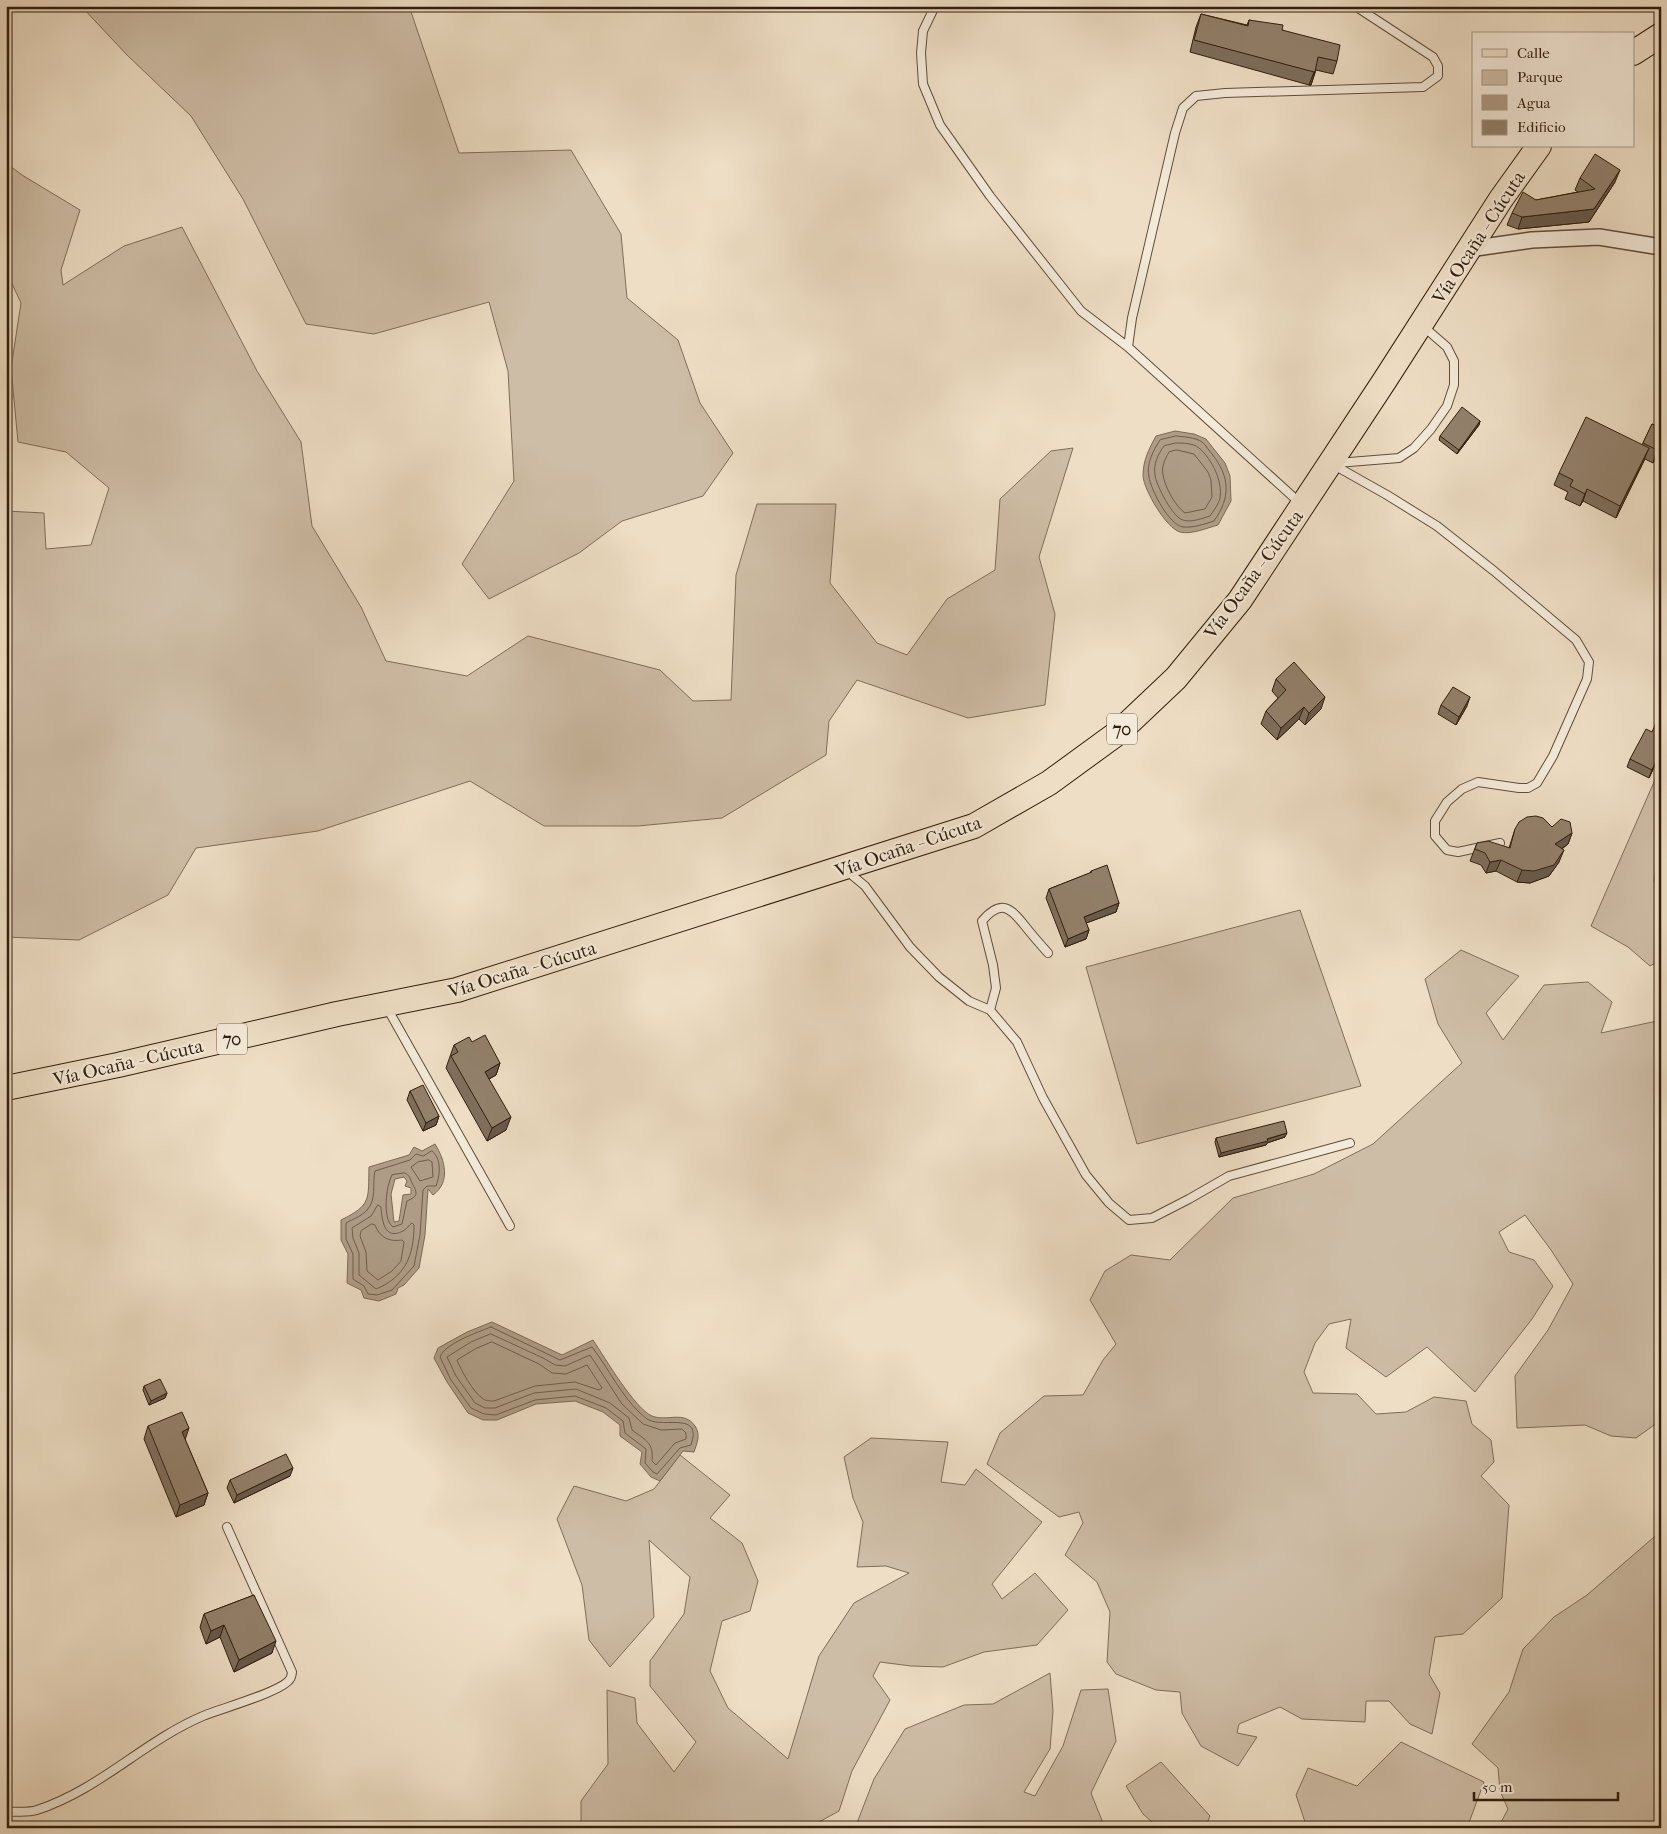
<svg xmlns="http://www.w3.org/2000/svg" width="1667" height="1834" viewBox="0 0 1667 1834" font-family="'IM FELL French Canon',serif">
	<rect width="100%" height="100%" fill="#eedec5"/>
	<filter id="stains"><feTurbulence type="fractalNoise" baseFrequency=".004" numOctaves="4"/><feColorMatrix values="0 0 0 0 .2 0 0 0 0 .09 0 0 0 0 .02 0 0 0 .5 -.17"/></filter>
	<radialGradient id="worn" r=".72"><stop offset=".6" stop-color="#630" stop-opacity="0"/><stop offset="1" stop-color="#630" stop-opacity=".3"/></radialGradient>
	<path fill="#cebda6" stroke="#806d59" d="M81,6H409L459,153L571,150L621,234L627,298L678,340L700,403L733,453L703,496L622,521L579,553L489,599L462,564L514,481L508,371L489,302L374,334L306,324L243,199L191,116L127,55Z
		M6,163L22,175L80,210L61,270L63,285L124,246L182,227L257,371L301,442L312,526L361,607L386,661L467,676L528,636L660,670L693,701L731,700L736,575L757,504H836L830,583L877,643L907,655L947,599L995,570L1000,499L1051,451L1073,448L1039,557L1055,614L1045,705L968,718L857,680L829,721L826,755L722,818L638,826H544L470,781L318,831L196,848L168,895L79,940L6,937V511L44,513L46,549L91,545L109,488L66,452L18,442L11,368L21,303L8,275L6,276Z
		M1661,766V857L1657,859L1654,882L1661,885V960L1650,966L1628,947L1591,926Z
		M1300,910L1361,1086L1137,1144L1086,967Z
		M1461,950L1519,976L1486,1013L1503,1040L1544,985L1588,982L1612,1002L1601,1033L1657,1021L1661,1022V1420L1636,1438L1611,1436L1585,1425L1517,1428L1515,1376L1548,1330L1573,1284L1551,1250L1525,1215L1499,1232L1509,1252L1534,1260L1553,1286L1532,1319L1475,1392L1427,1347L1386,1377L1346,1348L1351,1319L1329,1324L1315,1343L1304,1372L1313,1393L1357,1394L1376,1414L1406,1412L1434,1397L1466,1401L1472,1424L1491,1440L1494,1462L1481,1476L1509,1505L1502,1598L1463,1634L1435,1637L1429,1674L1440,1693L1432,1734L1410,1724L1389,1701H1366L1365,1722L1302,1719L1280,1707L1239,1724L1237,1733L1257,1737L1238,1766L1201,1746L1182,1713L1180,1692L1156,1690L1116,1674L1107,1662L1110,1612L1097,1582L1065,1555L1083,1523L1079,1512L1059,1517L987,1464L1000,1433L1044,1396L1083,1395L1103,1360L1116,1344L1090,1300L1105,1271L1131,1255L1170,1260L1233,1198L1314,1174L1373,1144L1462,1063L1438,1024L1425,979Z
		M871,1438L948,1442L941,1482L965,1485L976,1469L1042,1522L992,1584L1002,1599L1035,1573L1068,1610L1037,1645L984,1652L943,1667L911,1666L880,1662L873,1676L890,1700L852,1771L839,1811L808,1828H581V1801L608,1764L607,1690L635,1698L637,1723L674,1772L696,1742L650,1686V1661L684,1614L690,1577L649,1540L654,1617L610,1667L589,1640L582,1585L557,1519L574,1486L626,1501L654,1489L680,1455L730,1495L710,1518L742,1543L758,1581L750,1611L722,1621L710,1671L728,1708L788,1759L819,1656L854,1603L909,1573L886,1566L857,1567L863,1522L853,1498L844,1457Z
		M1661,1531V1828H1498L1508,1809L1500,1791L1498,1768L1472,1744L1509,1692L1523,1649L1554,1617L1587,1595Z
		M1050,1673L1053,1711L1050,1749L1024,1792L1035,1796L1063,1746L1081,1690L1108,1689L1116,1741L1091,1793L1105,1828H855L874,1779L905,1729L964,1705L993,1704Z
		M1401,1742L1484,1782L1467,1828H1307L1296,1795L1308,1768L1357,1786Z
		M1161,1762L1210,1816L1205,1828H1159L1143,1814L1126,1786Z"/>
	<path fill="#ae9c86" stroke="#7c6955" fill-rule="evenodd" d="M1175,431L1194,434L1206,439L1225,463L1230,476L1231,501L1218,525C1207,528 1191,535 1180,532C1166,528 1144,490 1143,476C1143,460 1149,449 1156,436Z
		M435,1144C445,1160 451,1182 433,1195L428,1189L425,1235L419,1268L404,1285L398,1288L396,1294L379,1301L364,1298L361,1290L347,1283L348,1254L341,1240V1220C372,1205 368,1199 369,1167L409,1155L414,1147L422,1151ZM404,1177L407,1181L405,1186L411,1188V1194L403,1195L399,1221L394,1222L391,1194L395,1179Z
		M492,1322L562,1355L593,1340C605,1358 635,1409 652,1416C667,1422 684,1410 695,1426C701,1435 697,1443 694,1452L683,1451L660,1481L651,1477L640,1464L642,1452L620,1436V1425L603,1412L575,1401L536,1404L497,1420H483L468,1413L447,1382L434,1358L438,1348L467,1332Z"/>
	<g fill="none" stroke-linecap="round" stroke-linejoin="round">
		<path stroke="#705c49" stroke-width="1" d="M1176,436C1184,437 1195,437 1202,442C1206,445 1209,451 1212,454C1230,477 1231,497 1214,521C1205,524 1193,528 1183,527C1169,525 1151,490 1149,477C1146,464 1153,451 1160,440Z
			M1176,443C1183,443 1193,443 1199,448C1212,459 1223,482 1220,498C1219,504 1213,511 1210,516C1203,518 1191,523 1183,520C1173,518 1156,485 1155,475C1153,465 1158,454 1164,446Z
			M1177,450L1194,454L1208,472L1211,480L1212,497L1205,509L1185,513C1175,506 1165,487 1163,475C1161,467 1165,459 1169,452Z
			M432,1151C442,1159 440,1175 436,1186H427L423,1190L420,1235L414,1266L392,1290L377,1295L368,1294L364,1286L353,1279V1254L346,1239V1223C353,1219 362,1216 367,1210C377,1200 372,1183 375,1171L410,1160L416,1154L423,1156Z
			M429,1160L432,1162L433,1177L420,1181L411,1167L418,1162Z
			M405,1173C410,1176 410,1178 412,1183C418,1194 418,1196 407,1201L402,1224L393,1227C382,1219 386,1186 392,1175Z
			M378,1205L381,1207C382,1220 384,1241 403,1231C407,1229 409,1225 412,1223L414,1225C414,1256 405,1277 376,1289L359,1275V1253L353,1238L352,1228L371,1216Z
			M372,1224L375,1225C380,1238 389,1242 402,1240L404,1242L401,1261L392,1271L378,1280L367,1271L366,1252L360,1236L361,1231Z
			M491,1327L560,1360L592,1347C609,1369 620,1394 640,1413C643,1415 646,1419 649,1420C664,1428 703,1411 691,1445L680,1448L657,1474L653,1472L645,1463L646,1449L625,1433L623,1421L606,1408L575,1396L535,1400L496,1415L484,1414L471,1408L451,1380L440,1357C444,1344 478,1332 491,1327Z
			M491,1334L543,1358L555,1365L565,1366L590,1355L622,1404L643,1424L661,1430L682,1429L686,1433V1439L675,1443L656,1465L652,1461C654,1442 645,1440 632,1430L629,1418L610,1403L576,1389L534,1393L495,1408H485L475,1403L456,1376L447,1357L471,1342Z
			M492,1342L539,1364L552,1373L566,1374L587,1365L602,1388L599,1390L575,1382L535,1386L494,1401C490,1401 485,1401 482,1398C473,1392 461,1370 457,1360L475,1349Z"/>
		<defs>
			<path id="service" d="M935,6L923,31L921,53L923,84L940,125L990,196L1081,311L1128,347L1301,504
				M1128,347L1132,318L1175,133L1183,108L1196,96L1225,93L1423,87L1438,76V66L1433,57L1355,6
				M1337,463L1399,458L1414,448L1431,429L1447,406L1454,385V361L1447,347L1424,327
				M1332,464L1387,495L1437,526L1494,571L1576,640L1589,662L1587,679L1553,756L1537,783L1528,788H1519L1478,782L1462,789L1447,802L1435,821V836L1447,850L1458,852L1500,843
				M847,871L865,886L910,947L939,977L969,1001L990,1010L1017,1042L1043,1098L1086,1175L1109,1203L1129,1220L1152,1218L1189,1199L1229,1176L1350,1143
				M386,1006L510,1226
				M990,1010L996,988L993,965L982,921C1001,899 1010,907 1025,926C1032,935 1040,944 1048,953
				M6,1812C16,1811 28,1813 37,1810C99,1790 144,1741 203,1716C219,1709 282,1692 290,1679C291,1678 292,1673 292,1672L227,1527"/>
			<path id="minor" d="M1469,249L1532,240L1599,237L1661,247"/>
			<path id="primary" d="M1633,53L1661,35
				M6,1088L118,1065L337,1014L457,990L974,826L1049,783L1119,732L1176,678L1240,600L1385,380L1501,199L1539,146"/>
		</defs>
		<use href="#service" stroke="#604d3a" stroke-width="10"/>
		<use href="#minor" stroke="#604d3a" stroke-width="18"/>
		<use href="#primary" stroke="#311d0c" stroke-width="26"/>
		<use href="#service" stroke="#f4ead9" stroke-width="8"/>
		<use href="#minor" stroke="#f4ead9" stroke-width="15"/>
		<use href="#primary" stroke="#eedec5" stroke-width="24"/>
	</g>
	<path fill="#7e6f5d" stroke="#311d0c" d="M1201,14L1247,25L1249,20L1282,30L1337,61L1333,74L1316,70L1311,85H1309L1190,52L1196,27Z
		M1580,178L1615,182L1589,222L1518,229L1507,225L1512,213L1536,200L1578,192L1575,190Z
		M1480,421L1479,425L1457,454L1439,440L1440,436Z
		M1652,424L1661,428V446L1653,463L1645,459L1616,518L1583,501L1580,506L1565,499L1568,492L1554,485L1559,473L1642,445Z
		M1276,679L1321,709L1305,725L1299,719L1277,740L1261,724L1266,711L1278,698L1272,691Z
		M1441,705L1467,706L1456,725L1438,714Z
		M1661,752L1649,778L1627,767L1630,759Z
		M1552,827L1572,833L1568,844L1562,849L1559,862L1549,876L1530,883L1517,882L1496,871L1486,873L1481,865L1470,861L1477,843L1509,848L1515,829Z
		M1091,871L1119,903L1116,912L1086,923L1089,930L1086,939L1065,947L1046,898L1049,889L1090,873Z
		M472,1042L500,1063L496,1075L489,1079L506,1130L487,1141L446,1068L454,1045Z
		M410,1091L439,1116L436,1125L423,1131L407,1100Z
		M1285,1137L1267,1143L1266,1145L1219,1157L1215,1142L1216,1138Z
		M144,1386L167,1393L165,1398L149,1405L143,1390Z
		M148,1426L185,1439L208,1493L204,1505L176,1517L144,1439Z
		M290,1476L234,1503L227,1488L230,1480Z
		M254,1595L272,1653L234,1672L220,1637L206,1644L200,1627L204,1614Z"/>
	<path fill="#675a4c" stroke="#311d0c" d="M1314,72H1315L1311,85H1309Z
		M1620,170L1615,182L1589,222L1518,229L1522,217L1594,209Z
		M1480,421L1479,425L1457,454L1459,450Z
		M1661,443V446L1653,463L1657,450Z
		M1649,448L1644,460L1616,518L1620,506Z
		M1587,489L1583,501L1580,506L1585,494Z
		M1325,697L1321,709L1305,725L1309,713Z
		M1470,697L1467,706L1456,725L1459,717Z
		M1304,707L1299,719L1277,740L1281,728Z
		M1661,750V752L1649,778L1652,770Z
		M1572,833L1568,844L1551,856L1555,844Z
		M1564,850L1559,862L1549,876L1530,883L1517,882L1522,870Z
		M1501,860L1496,871L1486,873L1490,862Z
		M1119,903L1116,912L1081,925L1084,917Z
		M1089,930L1086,939L1065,947L1068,939Z
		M500,1063L496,1075L480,1084L485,1072Z
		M439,1116L436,1125L423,1131L426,1123Z
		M511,1117L506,1130L487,1141L492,1128Z
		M1287,1133L1285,1137L1267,1143L1266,1145L1219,1157L1221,1153Z
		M167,1393L165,1398L149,1405L151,1401Z
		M189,1428L185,1440L182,1432Z
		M293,1468L290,1476L234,1503L237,1495Z
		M208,1493L204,1505L176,1517L180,1505Z
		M224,1625L220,1637L206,1644L211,1631Z
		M276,1641L272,1653L234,1672L239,1660Z"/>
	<path fill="#93816c" stroke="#311d0c" d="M1201,14L1248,26L1249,20L1283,25L1282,30L1340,45L1337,61L1318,57L1315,72H1314L1194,40Z
		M1595,154L1620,170L1594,209L1522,217L1512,213L1523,192L1536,200L1595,189L1580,178Z
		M1462,407L1480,421L1459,450L1440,436Z
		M1586,417L1649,448L1620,506L1587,489L1585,494L1570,486L1573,480L1559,473Z
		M1652,424L1661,428V443L1657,450L1643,443Z
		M1294,662L1325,697L1309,713L1304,707L1281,728L1266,711L1286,690L1276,679Z
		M1453,687L1470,697L1459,717L1441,705Z
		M1661,711V750L1652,770L1630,759L1646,729L1652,732Z
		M1536,816L1543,818L1552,827L1561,819L1570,822L1572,833L1555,844L1564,850L1554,865L1534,871L1522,870L1501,860L1490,862L1485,853L1475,849L1477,843L1488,841L1510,848L1515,829L1519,822L1527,817Z
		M1107,865L1119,903L1084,917L1089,930L1068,939L1049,889L1092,872L1091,871Z
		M485,1035L500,1063L485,1072L511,1117L492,1128L451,1056L458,1052L454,1045L469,1037L472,1042Z
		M423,1085L439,1116L426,1123L410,1091Z
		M1284,1121L1287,1133L1267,1139L1268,1141L1221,1153L1216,1138Z
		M160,1379L167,1393L151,1401L144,1386Z
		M182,1412L189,1428L182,1432L208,1493L180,1505L148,1426Z
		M286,1454L293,1468L237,1495L230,1480Z
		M254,1595L276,1641L239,1660L224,1625L211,1631L204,1614Z"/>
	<g text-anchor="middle" stroke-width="4.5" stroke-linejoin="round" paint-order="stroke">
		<g fill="#f4ead9" stroke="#6c5a4a" stroke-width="1">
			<rect x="1107" y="713.5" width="30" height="31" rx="4"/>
			<rect x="217" y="1023.5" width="30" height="31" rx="4"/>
		</g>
		<g font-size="18" font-weight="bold" fill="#311d0c">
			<text x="1122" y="735">70</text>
			<text x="232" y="1045">70</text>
		</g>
		<g font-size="19" fill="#311d0c" stroke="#f4ead9">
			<text transform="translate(1478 237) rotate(-57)" y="7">Vía Ocaña - Cúcuta</text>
			<text transform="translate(1253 574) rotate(-54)" y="7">Vía Ocaña - Cúcuta</text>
			<text transform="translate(908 846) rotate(-19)" y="7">Vía Ocaña - Cúcuta</text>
			<text transform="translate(522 969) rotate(-17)" y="7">Vía Ocaña - Cúcuta</text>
			<text transform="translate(128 1062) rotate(-13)" y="7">Vía Ocaña - Cúcuta</text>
		</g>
	</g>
	<rect width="1667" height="1834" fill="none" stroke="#eedec5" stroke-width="25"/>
	<rect x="8" y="8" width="1652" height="1819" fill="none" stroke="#311d0c" stroke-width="2.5"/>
	<rect x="12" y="12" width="1642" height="1809" fill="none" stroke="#311d0c"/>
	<rect x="1472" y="32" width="162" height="115" fill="#f4ead9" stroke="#a69887"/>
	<rect x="1482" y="49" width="25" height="8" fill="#eedec5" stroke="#a69887"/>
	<text x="1517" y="58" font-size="15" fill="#311d0c">Calle</text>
	<rect x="1482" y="70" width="25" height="15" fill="#cebda6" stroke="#a69887"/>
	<text x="1517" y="82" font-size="15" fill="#311d0c">Parque</text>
	<rect x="1482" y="95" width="25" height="15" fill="#ae9c86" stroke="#a69887"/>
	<text x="1517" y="108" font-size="15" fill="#311d0c">Agua</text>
	<rect x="1482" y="120" width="25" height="15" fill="#93816c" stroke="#a69887"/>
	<text x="1517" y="132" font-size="15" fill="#311d0c">Edificio</text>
	<path d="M1474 1792v8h144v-8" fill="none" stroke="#311d0c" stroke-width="2.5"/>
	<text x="1482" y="1792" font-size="15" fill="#311d0c" stroke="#f4ead9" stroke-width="4" paint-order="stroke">50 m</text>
	<rect width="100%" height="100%" filter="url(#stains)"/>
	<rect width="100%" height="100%" fill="url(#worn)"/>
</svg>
